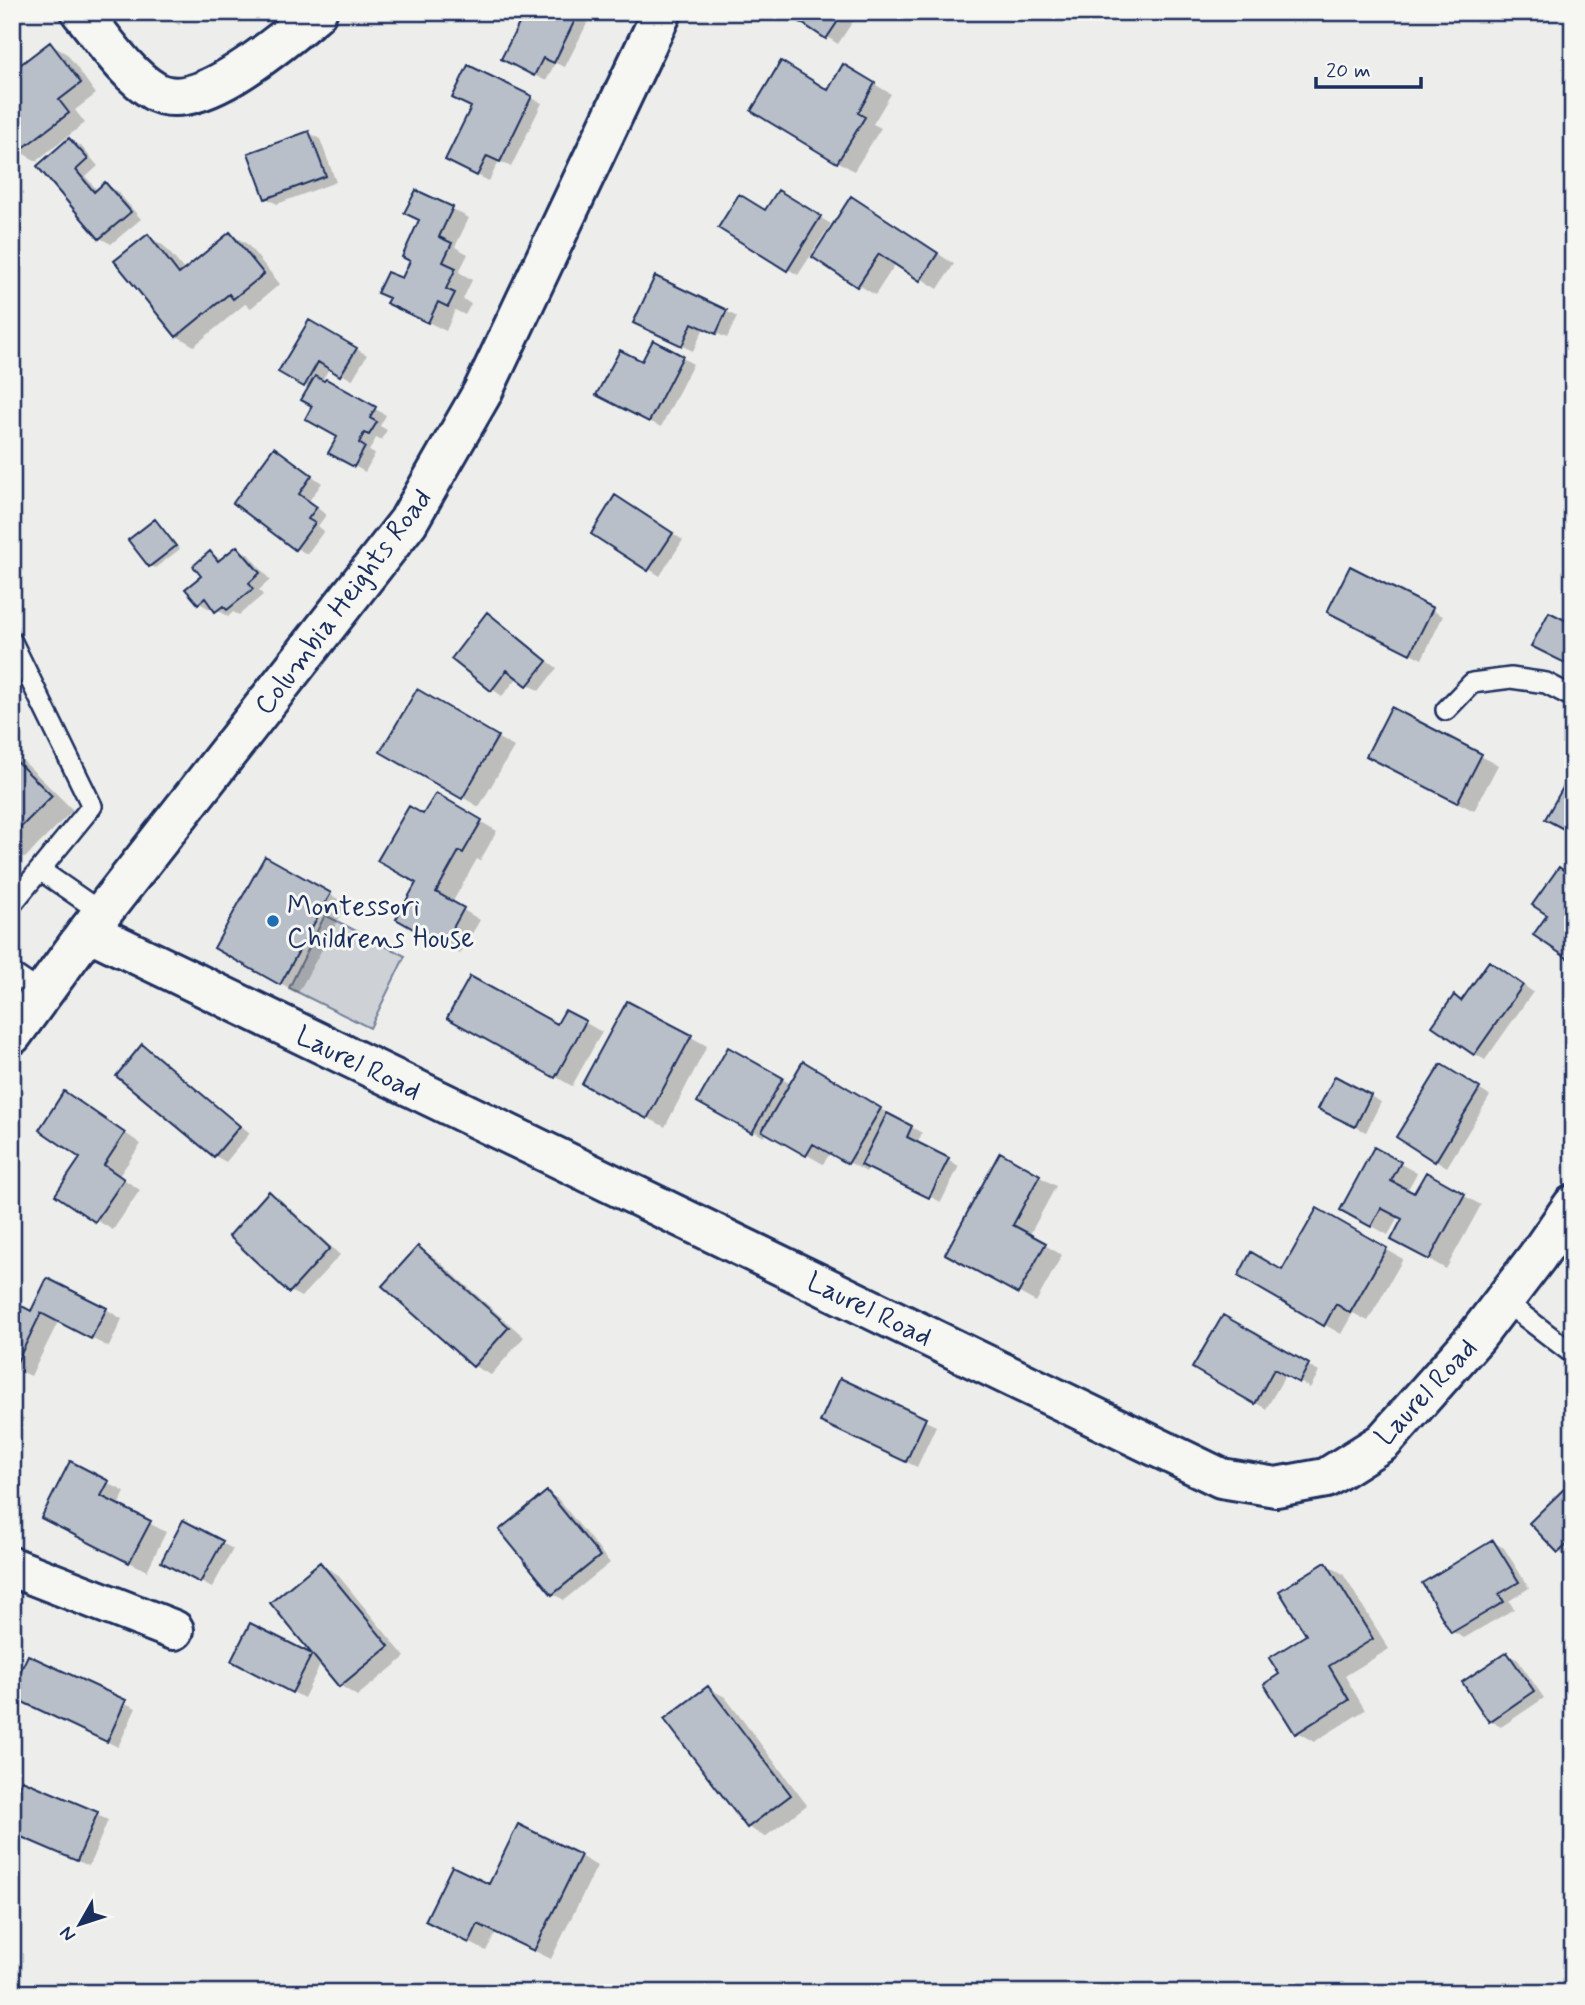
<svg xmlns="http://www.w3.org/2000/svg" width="1585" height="2005" viewBox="0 0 1585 2005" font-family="Mynerve,sans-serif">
	<rect width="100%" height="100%" fill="#edeeec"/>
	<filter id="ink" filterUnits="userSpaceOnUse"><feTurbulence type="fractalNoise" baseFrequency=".0143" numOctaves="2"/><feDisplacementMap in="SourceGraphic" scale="14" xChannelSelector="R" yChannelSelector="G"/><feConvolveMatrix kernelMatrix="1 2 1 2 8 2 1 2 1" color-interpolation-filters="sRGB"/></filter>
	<g filter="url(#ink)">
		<path fill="#ced2d7" stroke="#74809a" stroke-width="2" d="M325,915L405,956L370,1028L289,988Z"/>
		<path fill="#0003" d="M163,12H195L179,25L168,19Z
			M527,12H593L565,67L555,63L546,81L514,65Z
			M788,12H859L838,44Z
			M50,44L67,54L96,94L75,110L85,123L36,161L19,151Z
			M844,66L891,94L873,124L881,128L854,171L753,111L828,92Z
			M469,67L542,103L511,167L499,161L489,181L458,166L473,107Z
			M309,133L320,139L336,182L277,204L266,198Z
			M70,140L81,146L98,166L86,177L98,191L106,184L117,191L141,219L111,244L100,238L39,166Z
			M778,192L831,224L812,253L815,255L868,208L954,264L938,289L896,263L875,295L811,255L798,275L788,269L766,212Z
			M452,209L469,218L455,247L468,254L459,272L472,280L463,299L471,304L465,315L455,310L446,331L389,303Z
			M231,234L247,244L280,284L251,308L245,304L194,346L177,336L148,236L164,246L185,271Z
			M726,311L737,317L727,338L704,328L693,351L646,329Z
			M309,322L367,355L352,380L330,367L321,382L326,381L386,415L380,426L387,430L381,440L376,438L369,451L375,454L365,472L330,453L339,437L314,406L310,388L281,371Z
			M654,342L693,364L661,427L610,401L643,364Z
			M275,449L322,483L309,501L326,515L318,526L324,531L307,554L296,548Z
			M626,504L683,540L660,576L593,534Z
			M1573,516V532L1565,528Z
			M155,521L160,524L180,549L155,568L150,565Z
			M237,548L248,554L270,580L259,590L263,595L239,615L233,612L228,617L213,606L210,609L199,603L211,553L222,560Z
			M1351,569L1443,616L1422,659L1340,617Z
			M488,615L557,668L539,691L518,677L502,696L492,689Z
			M12,672L19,678L12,685Z
			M417,691L514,747L479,807L383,751Z
			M1391,709L1498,765L1474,811L1385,765Z
			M12,750L73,810L25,858L12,851Z
			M436,796L497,831L480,861L477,859L452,903L480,920L460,954L398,918L419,883L424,817Z
			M265,858L347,904L298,993L216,947Z
			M1501,969L1533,992L1485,1060L1475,1054L1462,1002Z
			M566,1012L602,1032L572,1086L450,1017L558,1026Z
			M691,1037L707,1046L665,1127L601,1093Z
			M142,1047L153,1053L250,1133L226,1162L215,1156L118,1076Z
			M729,1049L791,1084L803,1064L922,1133L917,1144L959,1166L941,1202L869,1167L866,1172L831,1152L823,1164L767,1132L764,1137L700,1101Z
			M1442,1067L1490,1096L1447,1167L1398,1137Z
			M1370,1096L1381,1102L1366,1132L1331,1115Z
			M82,1103L141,1144L119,1176L140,1190L113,1230L96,1220L83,1158Z
			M1375,1150L1417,1173L1407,1191L1415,1196L1426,1175L1481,1205L1446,1269L1393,1239L1404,1219L1399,1216L1388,1235L1342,1209Z
			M1001,1155L1056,1186L1029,1236L1062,1255L1036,1302L964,1263Z
			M270,1194L281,1200L340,1255L301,1297L290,1291Z
			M1318,1211L1403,1259L1368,1321L1353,1313L1341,1334L1240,1276L1283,1273Z
			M418,1248L435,1258L524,1337L491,1375L474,1366Z
			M12,1303L32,1313L106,1309L122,1319L109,1347L58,1322L31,1376L12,1367Z
			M1223,1317L1319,1372L1310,1388L1286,1374L1266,1409L1195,1367Z
			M841,1380L936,1426L917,1467L833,1427Z
			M12,1412L24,1418L12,1445Z
			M70,1463L125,1492L118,1507L166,1532L147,1571L60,1527Z
			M1573,1482V1556L1570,1558L1559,1552L1531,1523Z
			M547,1493L558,1499L610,1563L564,1600L553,1594Z
			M184,1522L233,1549L212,1588L163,1562Z
			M1493,1542L1504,1548L1529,1588L1509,1601L1514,1609L1464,1638L1453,1632L1424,1583Z
			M320,1564L337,1574L405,1657L357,1696L341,1686L321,1663L304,1698L244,1667L251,1625L319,1660Z
			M1326,1564L1343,1574L1389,1649L1345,1676L1365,1710L1314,1742L1297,1732L1309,1635Z
			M1507,1654L1518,1660L1544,1698L1501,1727L1490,1720Z
			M29,1657L136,1708L118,1747L22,1701Z
			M708,1688L725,1697L807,1805L765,1837L748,1827Z
			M12,1722L21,1727L17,1742L12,1740Z
			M23,1782L108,1820L89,1866L12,1832Z
			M580,1856L597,1866L551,1959L496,1932L486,1951L427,1921L489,1887Z"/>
		<path fill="#b9bfc8" stroke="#1b2f5e" stroke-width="2" d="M525,12H579L554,63L543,58L534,76L501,59Z
			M785,12H844L826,39Z
			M50,42L81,83L59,100L69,113L18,152L12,145V71Z
			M781,61L828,90L843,64L875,83L858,113L865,117L837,163L751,111Z
			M468,65L532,96L500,162L487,156L477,176L445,160L471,107L452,98Z
			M309,131L326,176L265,199L248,153Z
			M69,138L88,159L76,170L94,192L105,182L131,212L99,239L37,166Z
			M416,190L453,207L439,237L452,243L443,262L456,268L446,289L455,293L448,307L438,302L428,323L386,303L389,298L377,293L387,272L402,278L410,261L402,257L419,220L404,213Z
			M778,190L821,216L787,271L718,228L739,194L765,210Z
			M851,196L938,253L920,281L879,254L857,287L812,257Z
			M230,232L264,274L233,299L229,294L176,337L114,261L148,234L179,274Z
			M655,276L727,310L716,334L692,323L682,346L633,323Z
			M309,320L357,348L340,376L318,362L304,387L278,372Z
			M653,340L683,356L649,422L596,395L620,350L642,361Z
			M315,376L324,381L326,379L376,407L370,418L377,422L369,435L364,433L359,443L365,447L354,467L328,453L337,437L305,419L312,406L301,400Z
			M274,447L312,475L299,494L317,507L308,519L315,523L295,550L233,503Z
			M615,495L673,533L648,571L591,534Z
			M155,519L176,546L149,567L128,540Z
			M237,546L260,573L249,583L253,589L227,610L223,606L215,612L205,598L198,604L185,589L201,576L193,566L210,551L218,561Z
			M1350,566L1433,608L1410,654L1327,612Z
			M487,612L547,661L527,686L507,670L491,691L451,659Z
			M1549,612L1573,624V667L1531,646Z
			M417,689L498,736L462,799L380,752Z
			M1391,707L1482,754L1457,803L1366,756Z
			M12,757L52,796L12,836Z
			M1573,770V834L1545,819Z
			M436,793L482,820L463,853L459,851L436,892L464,908L443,946L396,919L416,883L377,861L409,806L423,814Z
			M265,856L331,893L280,985L214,948Z
			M1559,867L1573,877V962L1533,935L1547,915L1532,905Z
			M1489,961L1523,985L1474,1055L1432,1026L1454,995L1461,1001Z
			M470,976L557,1024L565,1010L586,1021L555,1078L447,1018Z
			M627,1001L692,1035L647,1119L582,1084Z
			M142,1044L240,1126L214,1157L116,1076Z
			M728,1047L783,1078L752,1133L697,1102Z
			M803,1061L881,1108L848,1164L813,1144L806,1156L762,1131Z
			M1441,1064L1480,1088L1435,1162L1396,1137Z
			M1335,1076L1371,1095L1355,1127L1318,1109Z
			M64,1091L125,1133L104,1165L124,1179L95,1222L55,1195L80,1158L39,1130Z
			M887,1113L912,1126L907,1137L949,1158L929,1198L861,1165Z
			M1374,1147L1401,1162L1391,1181L1414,1193L1426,1172L1465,1194L1429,1260L1391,1240L1402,1219L1381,1208L1371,1227L1340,1210Z
			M1000,1152L1040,1175L1013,1225L1046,1243L1018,1294L945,1254Z
			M269,1191L330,1248L289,1293L229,1236Z
			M1317,1208L1387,1248L1350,1313L1336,1304L1324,1326L1238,1276L1251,1252L1282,1270Z
			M418,1246L509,1327L473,1367L382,1286Z
			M47,1278L107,1308L91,1339L41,1313L14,1368L12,1301L31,1311Z
			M1223,1315L1309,1364L1299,1383L1274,1369L1255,1404L1192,1368Z
			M840,1378L926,1418L906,1462L820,1422Z
			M70,1461L109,1481L101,1496L151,1521L129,1563L41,1518Z
			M1573,1480V1539L1558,1553L1529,1523Z
			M547,1491L600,1556L552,1595L499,1530Z
			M183,1520L223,1541L200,1583L161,1562Z
			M1493,1540L1519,1582L1499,1594L1504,1602L1451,1633L1422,1583Z
			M320,1562L389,1646L339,1687L270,1603Z
			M1326,1562L1373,1639L1329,1666L1349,1700L1295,1734L1264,1684L1279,1674L1269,1658L1306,1635L1279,1591Z
			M250,1623L312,1654L292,1693L231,1661Z
			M1507,1652L1534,1691L1489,1722L1462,1682Z
			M28,1655L126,1700L107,1742L12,1697V1689Z
			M708,1686L791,1795L747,1828L664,1719Z
			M22,1780L98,1812L77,1861L12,1833V1802Z
			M518,1824L581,1855L534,1951L478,1924L469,1943L425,1921L452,1866L489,1884Z"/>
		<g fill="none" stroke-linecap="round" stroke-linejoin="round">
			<defs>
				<path id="lane" d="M12,642L92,806L12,904
					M1446,710L1472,683L1511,678L1546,683L1573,697
					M40,870L102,913
					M12,973L43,994
					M1503,1300L1573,1354"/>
				<path id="street" d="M81,12C103,38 125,73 154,91C197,117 286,38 317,12
					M12,1567L174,1630"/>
				<path id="secondary" d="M88,931L1221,1478L1276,1487L1326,1478L1383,1442L1476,1337L1537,1257L1573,1205
					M12,1035L88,931L408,522L482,393L662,12"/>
			</defs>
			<use href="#lane" stroke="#1b2f5e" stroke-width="24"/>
			<use href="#street" stroke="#1b2f5e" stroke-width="44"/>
			<use href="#secondary" stroke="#1b2f5e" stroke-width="44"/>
			<use href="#lane" stroke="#f6f6f2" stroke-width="19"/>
			<use href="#street" stroke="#f6f6f2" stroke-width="38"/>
			<use href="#secondary" stroke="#f6f6f2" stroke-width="38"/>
		</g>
	</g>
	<circle fill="#1f6fb2" stroke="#f6f6f2" stroke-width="2.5" cx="273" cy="921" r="7"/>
	<g text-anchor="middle" stroke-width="6" stroke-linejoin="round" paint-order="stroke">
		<g font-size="28" fill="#1b2f5e" stroke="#f6f6f2">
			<text transform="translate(342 601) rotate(-53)" y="10">Columbia Heights Road</text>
			<text transform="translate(359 1062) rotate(26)" y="10">Laurel Road</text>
			<text transform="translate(870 1308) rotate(26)" y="10">Laurel Road</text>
			<text transform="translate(1425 1391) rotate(-47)" y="10">Laurel Road</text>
		</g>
		<g font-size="28" fill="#1b2f5e" stroke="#f6f6f2" text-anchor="start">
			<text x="287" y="915">Montessori<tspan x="287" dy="32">Childrens House</tspan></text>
		</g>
	</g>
	<rect width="1585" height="2005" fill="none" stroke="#f6f6f2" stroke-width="42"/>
	<rect x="21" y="21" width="1543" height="1963" fill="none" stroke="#1b2f5e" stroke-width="2.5" filter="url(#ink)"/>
	<g transform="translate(80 1924) rotate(231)" stroke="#f6f6f2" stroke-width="5" paint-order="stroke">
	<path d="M0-5L12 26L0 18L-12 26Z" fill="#1b2f5e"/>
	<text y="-10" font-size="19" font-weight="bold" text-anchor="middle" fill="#1b2f5e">N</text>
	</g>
	<path d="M1316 77v10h105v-10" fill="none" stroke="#1b2f5e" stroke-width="3.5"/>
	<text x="1326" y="77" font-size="21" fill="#1b2f5e" stroke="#f6f6f2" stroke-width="5" paint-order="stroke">20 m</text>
</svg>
